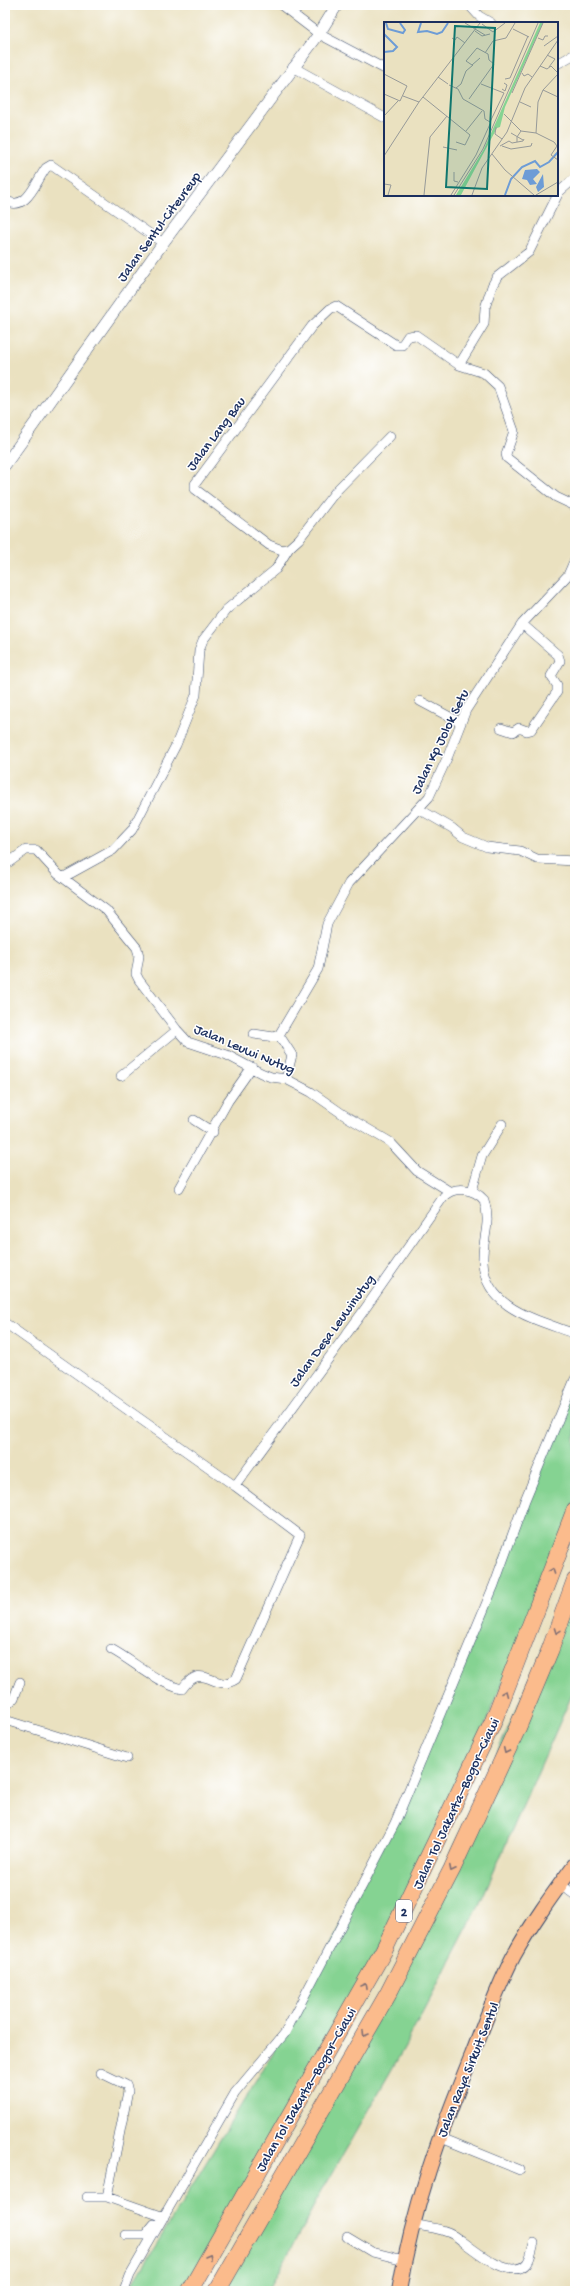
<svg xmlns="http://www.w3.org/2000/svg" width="580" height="2296" viewBox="0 0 580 2296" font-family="'Gochi Hand',sans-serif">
	<rect width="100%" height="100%" fill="#fff"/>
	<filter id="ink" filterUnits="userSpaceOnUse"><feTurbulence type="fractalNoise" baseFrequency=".025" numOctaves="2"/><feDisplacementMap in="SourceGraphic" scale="8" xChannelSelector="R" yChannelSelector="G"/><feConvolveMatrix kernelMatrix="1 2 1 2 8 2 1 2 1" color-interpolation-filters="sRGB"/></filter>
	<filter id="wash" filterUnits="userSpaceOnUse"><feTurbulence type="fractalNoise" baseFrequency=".012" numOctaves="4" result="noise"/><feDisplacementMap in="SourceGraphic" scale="16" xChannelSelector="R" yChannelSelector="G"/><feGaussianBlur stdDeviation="0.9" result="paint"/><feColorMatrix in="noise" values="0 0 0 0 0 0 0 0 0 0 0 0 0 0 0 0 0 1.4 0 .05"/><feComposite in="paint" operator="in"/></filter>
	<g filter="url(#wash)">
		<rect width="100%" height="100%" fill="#eae1c0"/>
		<path fill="#85d392" stroke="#508178" d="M575,1379V1510L428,1861L190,2291H128L285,2033L398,1815Z
			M575,1580V1688L479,1905L404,2048L316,2202L268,2291H217L388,1994Z"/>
	</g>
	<g filter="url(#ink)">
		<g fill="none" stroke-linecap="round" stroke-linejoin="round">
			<defs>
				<path id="minor" d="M281,5L319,34L385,69
					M469,5L479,16L491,23
					M557,64L575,54
					M293,67L385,118
					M5,200C26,214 36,181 46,168L51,165L163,243
					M459,365L484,324L485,308L492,286L497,277L529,252L559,192L575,178
					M390,436L336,491L299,539L289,548L282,550L269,545L195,489V484L312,326L330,309L336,306L396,345H402L408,336L416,335L459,365L484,373L498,386L514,431L506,454L507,458L556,497L575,506
					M420,701L461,723
					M501,728L513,732L519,728L527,731L531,730L557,692V685L551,676L560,661L558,655L522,624
					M419,809L452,828L463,837L487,847L520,851L537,859L575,861
					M5,865L26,850H36L58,874L106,910L137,948L139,956L136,974L139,980L177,1030L188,1042L227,1055L261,1073L271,1077L286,1079L311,1092L344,1115L390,1142L417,1171L449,1191
					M64,877L113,850L132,830L176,745L196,695L199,650L203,640L226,610L276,569L289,548
					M254,1034L274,1037L279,1035L318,969L327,924L349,883L429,797L448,756L466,710L522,624L568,575L575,559
					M279,1035L292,1055L286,1079
					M121,1076L177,1030
					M194,1120L213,1132
					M179,1188L228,1101L252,1067
					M472,1191L482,1156L502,1124
					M5,1323L235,1486L300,1535L236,1679C214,1694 204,1659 182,1689C155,1682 135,1662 111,1649
					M235,1486L362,1313L444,1196C455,1186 474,1188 484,1200C492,1224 482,1238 483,1261C484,1309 539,1320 575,1334
					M5,1707L14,1698L20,1682
					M5,1720L127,1758
					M560,1884L575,1895
					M101,2073L126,2085L128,2091L107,2197L164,2217
					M439,2137L520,2170
					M87,2197H107
					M412,2224C425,2227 443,2228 454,2235C468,2244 510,2284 527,2263C531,2258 532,2249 534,2243
					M126,2235H145L154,2224
					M347,2237L372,2252L404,2260
					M124,2291L130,2275L235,2093L285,2033L395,1823L494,1585L525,1500L575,1379"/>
				<path id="tertiary" d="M5,465L163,243L319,34L337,5"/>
				<path id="primary" d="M399,2291C413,2207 440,2133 472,2055C485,2022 497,1988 513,1957C531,1924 553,1894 575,1864"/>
				<path id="motorway" d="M190,2291L384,1950L493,1722L575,1510
					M217,2291L388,1994L452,1869L517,1729L550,1650L575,1581"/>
			</defs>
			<use href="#minor" stroke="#3a4a6d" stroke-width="10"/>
			<use href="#tertiary" stroke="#3a4a6d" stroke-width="12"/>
			<use href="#primary" stroke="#3a4a6d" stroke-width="16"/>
			<use href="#motorway" stroke="#3a4a6d" stroke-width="18"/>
			<use href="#minor" stroke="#fff" stroke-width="9"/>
			<use href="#tertiary" stroke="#fff" stroke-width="11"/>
			<use href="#primary" stroke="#fbbb8c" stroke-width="14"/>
			<use href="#motorway" stroke="#fbbb8c" stroke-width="17"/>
		</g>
		<defs><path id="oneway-chevron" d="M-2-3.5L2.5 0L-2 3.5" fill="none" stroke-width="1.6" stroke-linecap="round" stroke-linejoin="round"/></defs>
		<g stroke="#806e73">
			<use href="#oneway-chevron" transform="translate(552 1571) rotate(-70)"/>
			<use href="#oneway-chevron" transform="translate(557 1631) rotate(110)"/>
			<use href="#oneway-chevron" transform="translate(505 1693) rotate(-68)"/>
			<use href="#oneway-chevron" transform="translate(506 1751) rotate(115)"/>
			<use href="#oneway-chevron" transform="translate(452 1869) rotate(117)"/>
			<use href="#oneway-chevron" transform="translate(364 1986) rotate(-60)"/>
			<use href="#oneway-chevron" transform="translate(365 2034) rotate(120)"/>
			<use href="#oneway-chevron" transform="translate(209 2257) rotate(-60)"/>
		</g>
	</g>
	<g text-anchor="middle" stroke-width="3" stroke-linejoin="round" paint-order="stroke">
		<rect fill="#fff" stroke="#5f6d8e" stroke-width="1" x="396" y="1900" width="16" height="22" rx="3"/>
		<g font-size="13" font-weight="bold" fill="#1b2f5e">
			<text x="404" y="1916">2</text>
		</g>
		<g font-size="14" fill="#1b2f5e" stroke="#fff">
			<text transform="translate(158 226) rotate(-54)" y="5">Jalan Sentul-Citeureup</text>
			<text transform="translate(215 433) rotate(-53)" y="5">Jalan Lang Bau</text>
			<text transform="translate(439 741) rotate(-64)" y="5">Jalan Kp Jolok Setu</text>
			<text transform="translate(245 1048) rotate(23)" y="5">Jalan Leuwi Nutug</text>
			<text transform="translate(331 1330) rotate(-54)" y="5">Jalan Desa Leuwinutug</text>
			<text transform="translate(455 1803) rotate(-65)" y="5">Jalan Tol Jakarta–Bogor–Ciawi</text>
			<text transform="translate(467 2069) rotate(-68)" y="5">Jalan Raya Sirkuit Sentul</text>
			<text transform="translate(305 2089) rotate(-60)" y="5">Jalan Tol Jakarta–Bogor–Ciawi</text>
		</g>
	</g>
	<g transform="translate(384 22)">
		<rect width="174" height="174" fill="#eae1c0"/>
		<path d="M156,1H159L121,85L116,105L113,106L77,173H72L100,127Z" fill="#85d392"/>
		<path d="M153,147L156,150L149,157L153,162L146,163L143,158L138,157L141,148ZM159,152L160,165L154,170L152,165Z" fill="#6d9cd6"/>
		<path fill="none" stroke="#6d9cd6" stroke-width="2" d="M2,1L4,7L19,11L21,8L16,1M37,1L34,10L43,9L53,12L58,10L64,1M0,12L13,25L9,29L0,30M121,173L127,157L138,145L151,139L156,145L165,140L174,130"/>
		<path fill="none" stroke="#979a99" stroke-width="1" d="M81,1L101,13M98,2L109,10L121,1M129,7L145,15M91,9L98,14L106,12M68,16L71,18L73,15L81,21M154,16L159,18L161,14H164M160,24L174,14M101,31L109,19L122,16L131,1M163,33L171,37L165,45M96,36L88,43L82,39L93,26L104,32L105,38L110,42M156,44L163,47L167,44L174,51M138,51L140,54L144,52L148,55M0,52L23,64L16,79L0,72M54,55L64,62M121,57L126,56L144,14M97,62L120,71L106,100M65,63L74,67L79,77M72,66L77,62L82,49L89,43M118,67L121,69L123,63L120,61M159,68L174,75M128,71L159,1M19,74L35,80M39,75L86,113L81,123L72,120M79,77L100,89L101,97L106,100M85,77L110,42M136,80L147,85M120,92L137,109L152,111L170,120L173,124L167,133L174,138M0,94L14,79M112,105L111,112L118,117M82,109L98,89M127,111L139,118M152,111L154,80L159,68L174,52M133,120V115L137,109M116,124L125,119L128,121L139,119L140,117M118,124L127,127L147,124L148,121M59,125L73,128M108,132L121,148L150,173M0,134L35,80L96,1M70,150V159L74,160M0,162L7,163L4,173M40,173L46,115L63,94M67,173L92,133L106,102M70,173L99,127L154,1M88,173L98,146L123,110L141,66L174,18M152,173L174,160"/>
		<path fill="#0f766e" fill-opacity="0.15" stroke="#0f766e" stroke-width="2" d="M71,4L111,6L103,167L62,165Z"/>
		<rect width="174" height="174" fill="none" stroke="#1b2f5e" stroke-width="2"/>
	</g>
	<rect width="580" height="2296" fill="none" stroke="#fff" stroke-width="20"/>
</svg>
